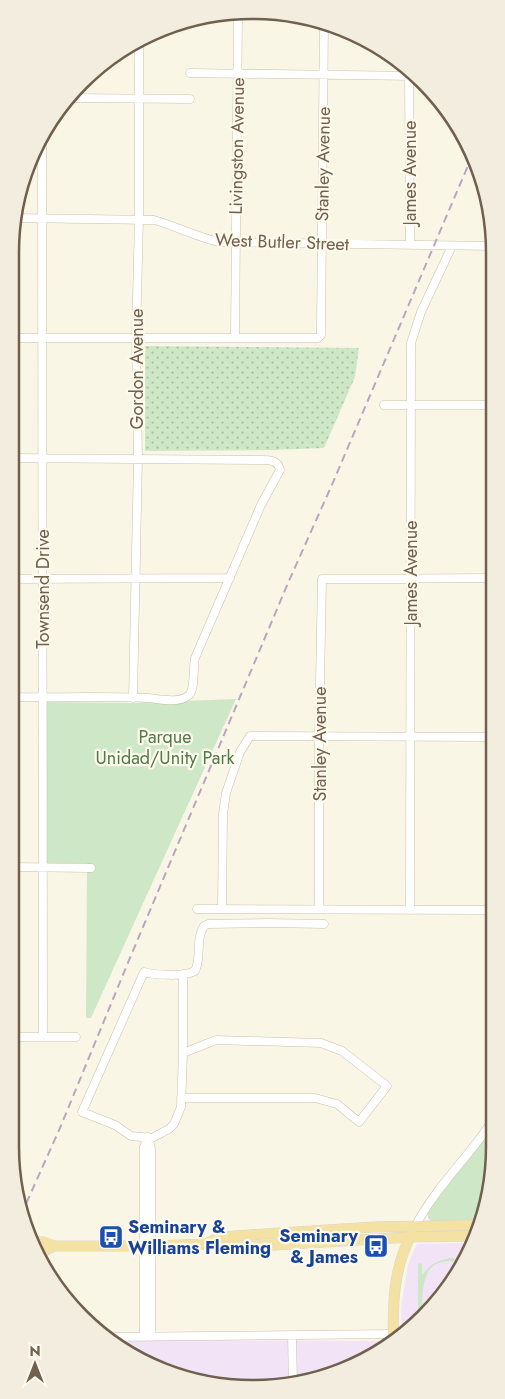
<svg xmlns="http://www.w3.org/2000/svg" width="505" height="1399" viewBox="0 0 505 1399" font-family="Jost,sans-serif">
	<defs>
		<pattern id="grass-dots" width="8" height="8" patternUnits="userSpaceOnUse" patternTransform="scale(1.25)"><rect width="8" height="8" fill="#cee7c6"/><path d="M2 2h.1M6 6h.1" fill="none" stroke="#acbfa3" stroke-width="1.8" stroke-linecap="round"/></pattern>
	</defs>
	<rect width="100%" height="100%" fill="#faf6e6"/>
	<path fill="#f3e3f7" d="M470,1243L445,1294L402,1335L401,1308L408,1265L417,1244Z
		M111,1340L385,1341V1349L300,1384L221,1387L132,1357Z"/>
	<path fill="url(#grass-dots)" d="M145,346L359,348L355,377L324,448L272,450L145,451Z"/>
	<path fill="#cee7c6" d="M236,699L91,1018H86L87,863H46V702L131,703Z
		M495,1124C495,1152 493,1197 481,1221H431L428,1218V1211Z
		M451,1258L462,1260L460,1263C421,1253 422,1290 422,1315L418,1319V1264L422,1263V1275C429,1265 438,1260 451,1258Z"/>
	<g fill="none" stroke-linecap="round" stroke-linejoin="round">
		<defs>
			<path id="minor" d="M409,70L410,245
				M190,73L416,76
				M68,98L190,99
				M42,141L43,1037
				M15,218L154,220C176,226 196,237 219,242L493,246
				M10,338H318L321,335V330L324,22
				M235,338L238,13
				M384,405H493
				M10,458L258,460C268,460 278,459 280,470L261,505L195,658C193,667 195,690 189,695C180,704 159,699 148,698C102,696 56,698 10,697
				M10,579L230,578
				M133,698L138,459L136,338L139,219V40
				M10,867L91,868
				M197,909L494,910
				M222,909L223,814L226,793L240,752L250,736L494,737
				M319,909V736L322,579L494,578
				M410,910L411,343L421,312L452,246
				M183,974V1053L181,1107L174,1124L169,1129L152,1138L131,1136L115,1125L82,1112L144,972C156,975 183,977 195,971C202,957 195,940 204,926L208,924L268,923L324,924
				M10,1037H76
				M181,1098H315L337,1104L359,1122L387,1086L342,1051L321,1043L216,1040L183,1053
				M148,1137L151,1149V1337
				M416,1225C437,1185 471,1155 495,1117
				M292,1335L293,1385
				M107,1337L393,1334
				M144,1337V1147L148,1137"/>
			<path id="major" d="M33,1242H44L54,1246H152L206,1244L222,1248L410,1237L474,1236
				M206,1244L220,1237L264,1234L374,1227L479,1225
				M38,1251H44L54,1246
				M393,1342C393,1302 393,1269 412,1233"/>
		</defs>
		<use href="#minor" stroke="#cbbfad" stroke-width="9"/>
		<use href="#major" stroke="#dad6d1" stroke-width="11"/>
		<use href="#minor" stroke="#fff" stroke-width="8"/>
		<use href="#major" stroke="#f3e2a4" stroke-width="10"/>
		<path stroke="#baa6c3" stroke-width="2" stroke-dasharray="8 5" stroke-linecap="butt" d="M21,1215L60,1128L127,965L288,583L331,487L473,154"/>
	</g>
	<defs>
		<symbol id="bus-square" viewBox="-11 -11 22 22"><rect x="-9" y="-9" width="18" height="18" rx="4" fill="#1a4fb4" stroke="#fdf9ec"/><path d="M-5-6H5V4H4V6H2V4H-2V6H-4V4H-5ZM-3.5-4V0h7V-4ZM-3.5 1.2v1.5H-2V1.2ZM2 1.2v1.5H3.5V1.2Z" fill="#fff"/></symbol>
	</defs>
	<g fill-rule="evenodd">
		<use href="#bus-square" x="97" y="1223" width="28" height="28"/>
		<use href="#bus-square" x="362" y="1232" width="28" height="28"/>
	</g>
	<g text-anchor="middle" stroke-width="4.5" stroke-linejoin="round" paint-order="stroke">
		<g font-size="18" fill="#71604d" stroke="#fdf9ec">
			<text transform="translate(237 146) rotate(-89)" y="6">Livingston Avenue</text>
			<text transform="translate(323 164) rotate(-89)" y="6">Stanley Avenue</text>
			<text transform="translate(410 173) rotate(-90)" y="6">James Avenue</text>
			<text transform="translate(282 242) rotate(2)" y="6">West Butler Street</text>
			<text transform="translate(137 369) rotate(-90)" y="6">Gordon Avenue</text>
			<text transform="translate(411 573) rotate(-90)" y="6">James Avenue</text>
			<text transform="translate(43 589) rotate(-90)" y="6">Townsend Drive</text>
			<text transform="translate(320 744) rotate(-90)" y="6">Stanley Avenue</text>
		</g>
		<g font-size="18" fill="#507b49" stroke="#fdf9ec">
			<text x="165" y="743">Parque<tspan x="165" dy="21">Unidad/Unity Park</tspan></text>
		</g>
		<g font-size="18" font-weight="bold" fill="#164399" stroke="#fdf9ec" text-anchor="start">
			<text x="128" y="1233">Seminary &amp;<tspan x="128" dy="21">Williams Fleming</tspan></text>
			<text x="358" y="1242" text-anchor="end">Seminary<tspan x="358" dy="21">&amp; James</tspan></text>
		</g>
	</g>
	<path d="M0 0H505V1399H0ZM252 19H253A233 233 0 0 1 486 252V1147A233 233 0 0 1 253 1380H252A233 233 0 0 1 19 1147V252A233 233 0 0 1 252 19Z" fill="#f2eddf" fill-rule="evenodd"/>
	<path fill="none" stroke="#71604d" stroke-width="2.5" d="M252 19H253A233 233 0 0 1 486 252V1147A233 233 0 0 1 253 1380H252A233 233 0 0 1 19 1147V252A233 233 0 0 1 252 19Z"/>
	<g transform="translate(35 1364)" stroke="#fdf9ec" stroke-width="4" paint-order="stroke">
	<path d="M0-4L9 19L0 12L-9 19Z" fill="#71604d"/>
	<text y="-8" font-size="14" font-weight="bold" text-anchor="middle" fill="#71604d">N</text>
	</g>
</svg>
